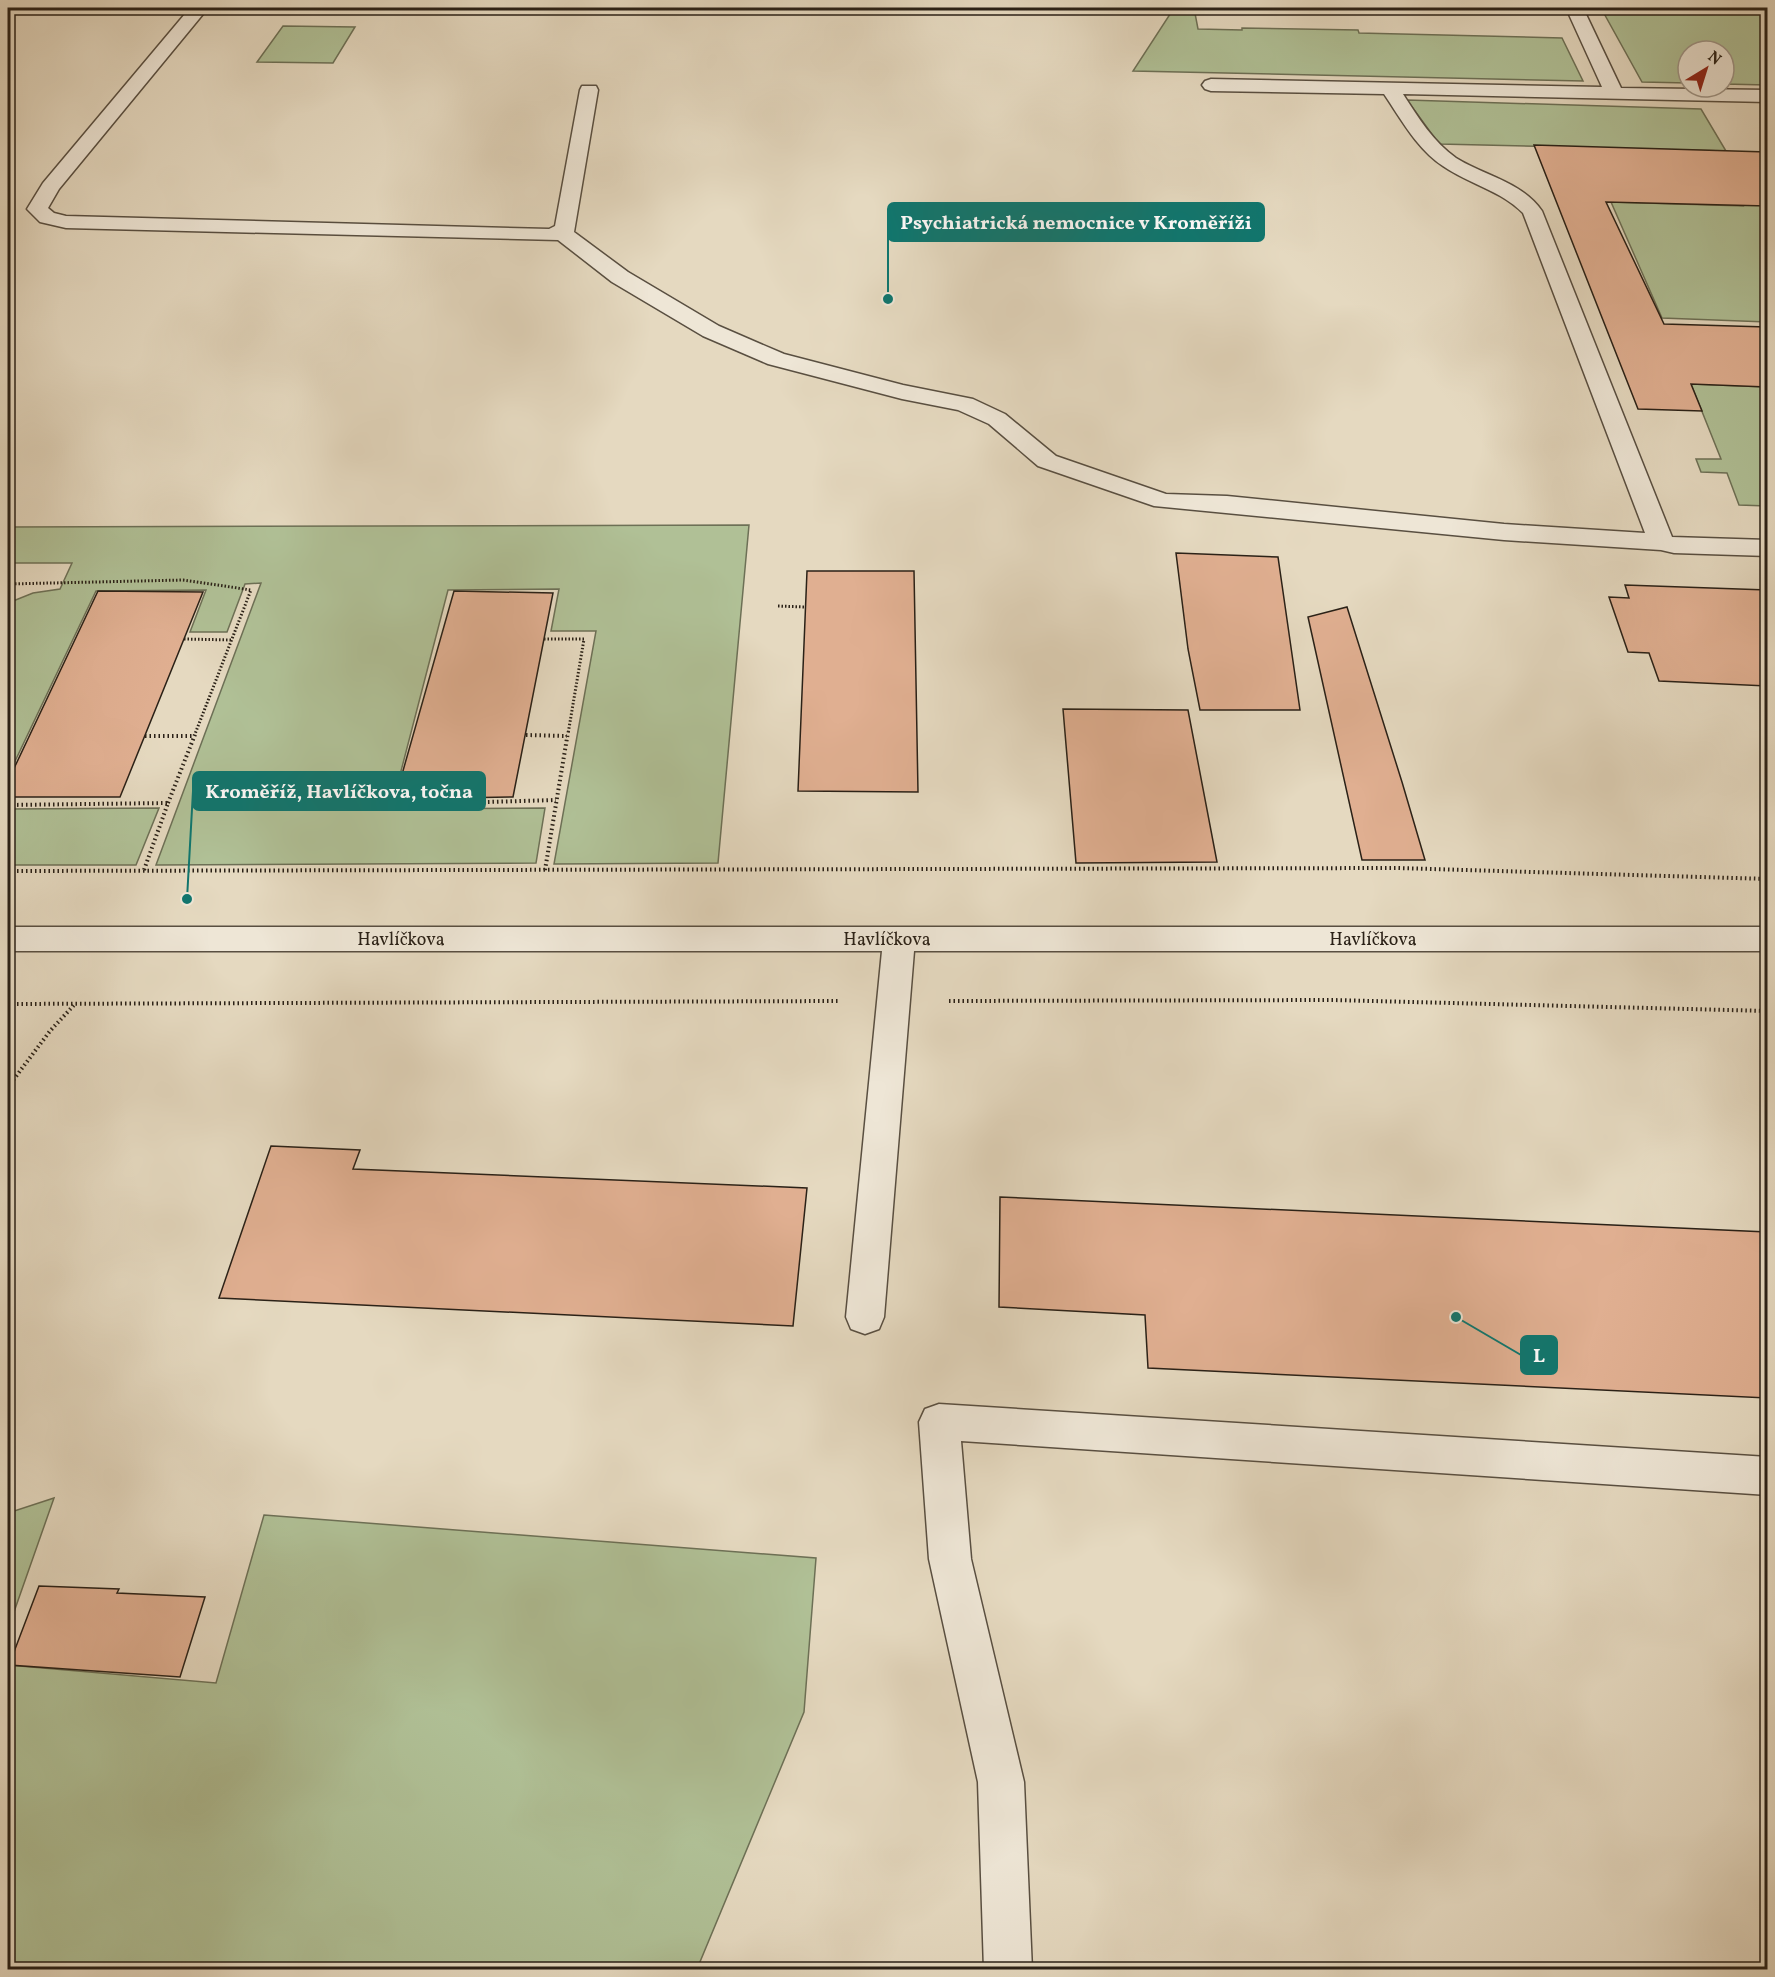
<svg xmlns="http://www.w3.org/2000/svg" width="1775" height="1977" viewBox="0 0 1775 1977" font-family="Vollkorn,serif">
	<rect width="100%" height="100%" fill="#e5d9c0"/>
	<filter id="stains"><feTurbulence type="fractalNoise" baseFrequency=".00333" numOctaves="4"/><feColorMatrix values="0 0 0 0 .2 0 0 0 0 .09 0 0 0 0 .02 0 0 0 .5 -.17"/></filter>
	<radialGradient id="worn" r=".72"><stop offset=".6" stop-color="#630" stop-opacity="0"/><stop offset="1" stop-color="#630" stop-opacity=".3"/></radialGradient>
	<path fill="#b0c096" stroke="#6d7056" stroke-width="1.5" d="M1174,8H1194L1198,29L1242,30V28L1358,30L1359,33L1562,38L1583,81L1133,71Z
		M1601,8H1764L1768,13L1767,85L1724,84V51H1688V83L1642,82Z
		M283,26L355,27L333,63L257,62Z
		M1407,100L1701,109L1726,151L1439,144Z
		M1735,195L1767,196V322L1662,318L1611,202L1743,206Z
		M1691,384L1767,387V506L1739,505L1727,473L1701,472L1696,459H1721Z
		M749,525L718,863L554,864L596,631H551L559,589L448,590L394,798H399L397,809L545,808L536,863L156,865L261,583L245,584L227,632H190L206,590L96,591L8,776V603L33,593L60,589L72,563H8V527Z
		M8,799H14L10,809L159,808L136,865H8Z
		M54,1498L8,1629V1513Z
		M264,1515L816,1558L804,1712L697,1969H8V1665L216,1683Z"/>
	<path fill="#e0af91" stroke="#2a2117" stroke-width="1.5" d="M1534,145L1767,152V206L1606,202L1664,324L1767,327V387L1691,384L1702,411L1638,409Z
		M1176,553L1278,557L1300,710H1200L1188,649Z
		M807,571H914L918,792L798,791Z
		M1625,585L1767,590V686L1659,681L1649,653L1628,652L1609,597L1629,598Z
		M98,591L203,592L120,797H8V781Z
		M454,591L553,593L513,797L395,799Z
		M1347,607L1402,782L1425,860H1362L1308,617Z
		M1063,709L1188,710L1217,862L1076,863Z
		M271,1146L360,1150L353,1169L807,1188L793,1326L219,1298Z
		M1000,1197L1767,1232V1398L1148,1368L1145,1315L999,1307Z
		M39,1586L119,1589L117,1593L205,1597L180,1677L9,1665Z"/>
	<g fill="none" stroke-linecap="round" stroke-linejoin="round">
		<defs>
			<path id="minor" d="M190,8H208L59,189L48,208L54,213L66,216L549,229L555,226L580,90L582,86H596L598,90L574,232L628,272L719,326L784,354L903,385L973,399L1005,414L1056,456L1166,494L1227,496L1504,524L1645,533L1523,213C1500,190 1469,184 1443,166C1417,149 1401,119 1384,94L1211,91L1205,89L1202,85L1205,81L1211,79L1602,87L1566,8H1583L1621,88L1768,90V102L1403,94C1418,117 1433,142 1456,158C1485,176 1522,182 1542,211L1672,537L1768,540V556L1674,553L1661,550L1504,540L1154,506L1038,466L989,424L958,410L902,399L768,364L703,336L612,282L558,240L66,228L40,222L27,209L43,183Z
				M8,927H1768V951H914L884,1317L879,1329L865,1334L851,1329L846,1317L882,951H8Z
				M939,1404L1768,1457V1495L961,1441L971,1559L1024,1782L1032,1970H984L978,1782L929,1559L919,1422L925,1409Z"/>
		</defs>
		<use href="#minor" stroke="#594f41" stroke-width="3"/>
		<path stroke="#2a2117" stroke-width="3" stroke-dasharray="1.5 2" stroke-linecap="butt" d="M8,584L183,580L251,590L195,734
			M778,606L805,607
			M184,639L232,640
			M544,639H584L568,734"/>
		<path stroke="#2a2117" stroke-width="4" stroke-dasharray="1.5 3" stroke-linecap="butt" d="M526,735L567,736
			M145,736H194
			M168,803L196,732
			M416,804L556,800
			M8,805L168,803L144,870
			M545,870L568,732
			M8,871L1398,868L1768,879
			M949,1001L1332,1000L1768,1011
			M8,1004L840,1001
			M8,1087L50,1031L75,1004"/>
		<use href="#minor" fill="#eee6d6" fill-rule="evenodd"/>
	</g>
	<g text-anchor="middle" stroke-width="6" stroke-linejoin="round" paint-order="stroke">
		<g font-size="18" fill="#2a2117" stroke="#eee6d6">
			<text x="401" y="945">Havlíčkova</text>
			<text x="887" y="945">Havlíčkova</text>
			<text x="1373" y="945">Havlíčkova</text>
		</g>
	</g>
	<path fill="none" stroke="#0f766e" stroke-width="2" d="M888 299L888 222M187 899L193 791M1456 1317L1521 1355"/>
	<g fill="#0f766e" stroke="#eee6d6" stroke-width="2">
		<circle cx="888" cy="299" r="6"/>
		<circle cx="187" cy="899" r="6"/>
		<circle cx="1456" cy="1317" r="6"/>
	</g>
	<g fill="#0f766e" stroke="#0f766e" stroke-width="2">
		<rect x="888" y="203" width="376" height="38" rx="6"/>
		<rect x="193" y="772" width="292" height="38" rx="6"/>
		<rect x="1521" y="1336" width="36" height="38" rx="6"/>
	</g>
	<g font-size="20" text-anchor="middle" font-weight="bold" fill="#fff">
		<text x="1076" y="229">Psychiatrická nemocnice v Kroměříži</text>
		<text x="339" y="798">Kroměříž, Havlíčkova, točna</text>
		<text x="1539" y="1362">L</text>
	</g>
	<rect width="1775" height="1977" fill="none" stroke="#e5d9c0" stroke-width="30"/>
	<rect x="9" y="9" width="1757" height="1959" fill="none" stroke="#2a2117" stroke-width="3"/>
	<rect x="15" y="15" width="1745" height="1947" fill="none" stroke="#2a2117" stroke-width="1.5"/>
	<g transform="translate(1706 69) rotate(38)"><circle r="28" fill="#eee6d6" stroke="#a0978a" stroke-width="1.5"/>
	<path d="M0-4.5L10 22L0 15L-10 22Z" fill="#8f2418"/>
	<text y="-9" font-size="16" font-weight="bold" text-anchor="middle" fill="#2a2117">N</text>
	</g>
	<rect width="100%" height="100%" filter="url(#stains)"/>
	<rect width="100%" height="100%" fill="url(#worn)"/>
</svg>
